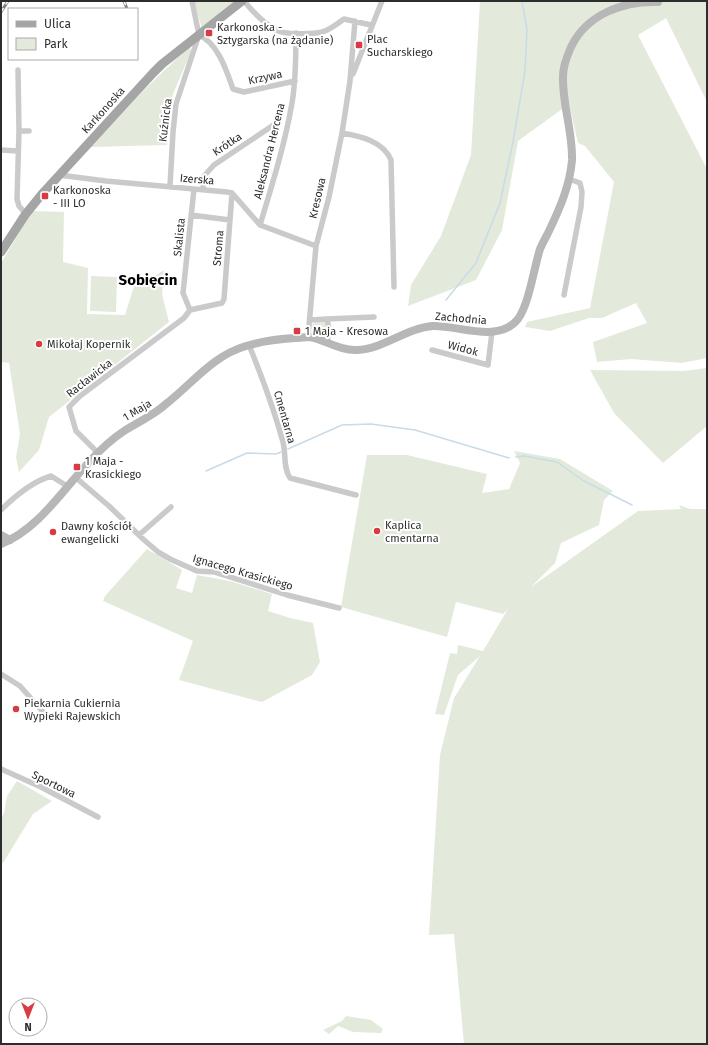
<svg xmlns="http://www.w3.org/2000/svg" width="708" height="1045" viewBox="0 0 708 1045" font-family="'Fira Sans',sans-serif">
	<rect width="100%" height="100%" fill="#fff"/>
	<path fill="#e3eadb" d="M194,1H238L202,29Z
		M480,1H707V102L666,18L638,35L707,169V358L682,363L631,359L597,362L593,342L647,323L636,303L602,318H589L550,331L525,327L527,322L590,308L614,182L585,146L578,143L569,104L518,141L502,230L476,280L408,306L411,285L441,236L471,155Z
		M190,46L191,52L173,94L167,129V145L91,147L145,89Z
		M32,211L64,212L63,262L88,268L87,314L125,315L136,280L153,277L164,270L162,294L169,322L49,417L39,450L19,472L16,457L20,434L9,363L1,362V263Z
		M91,276L117,277L116,312L90,311Z
		M323,321L327,325V331H324L322,334L316,333L314,330V327L311,326C314,321 318,322 323,321Z
		M707,368V426L663,463L614,413L590,370L684,371Z
		M514,451L560,459L613,491L604,500L599,525L561,543L555,563L531,587L638,511L681,509L679,505L690,509H707V1044H464L454,934L429,935L440,755L454,698L480,656L458,675L444,715L435,714L450,653L457,654L458,645L483,651L508,609L503,614L456,602L447,637L341,607L367,455H407L487,474L482,493L509,489L520,463Z
		M147,549L182,570L176,588L192,593L197,575L230,581L272,594L268,611L290,618L313,623L320,662L312,675L262,702L179,680L193,641L103,601L105,596Z
		M17,781L52,801L33,814L3,863L1,862V819L4,813L7,796Z
		M346,1016L371,1020L383,1029L381,1033L353,1032L338,1026L329,1034L323,1030L342,1021Z"/>
	<g fill="none" stroke-linecap="round" stroke-linejoin="round">
		<path stroke="#c9dbe8" stroke-width="1.5" d="M446,300L476,263L500,203L513,142L525,71L527,30L522,1
			M288,449L342,425L371,424L415,430L509,458
			M516,457L524,456L557,462L584,481L632,505
			M206,471L247,453L276,454L281,452"/>
		<path stroke="#cacaca" stroke-width="5.5" d="M244,1C253,12 263,23 276,30C284,35 313,34 322,32C330,30 338,23 344,19L371,25
			M199,35C218,43 227,72 233,89L244,92L295,81
			M18,70L19,131L17,199L19,206L25,213
			M353,74L382,1
			M19,131H29
			M342,133C360,136 383,141 391,160L394,287
			M1,150L18,151
			M59,175L106,181L227,192L232,193L260,225L316,246
			M170,186L173,132L176,104L199,35L192,1
			M203,190L204,176L214,165L275,124
			M191,215L230,220
			M260,225C272,185 285,144 292,103C296,80 296,56 296,33
			M564,295L581,207L582,192L580,183L569,179
			M190,310L183,293L194,189
			M327,319L374,317
			M310,320L327,319L329,329L327,343
			M308,337L316,246L329,197L342,133L350,81L355,21
			M249,345C262,377 274,409 283,442C286,453 283,468 290,478L356,495
			M432,350L488,365L492,332
			M98,453L76,431L69,407L80,396L184,318L190,310L222,303L224,299L232,193
			M75,477L109,506L143,539L158,552L170,559L197,571L214,572L287,595L339,608
			M1,510C15,496 31,482 51,476L67,486
			M139,535L171,507
			M1,674L20,686L44,713
			M1,769L41,787L98,817"/>
		<path stroke="#b7b7b7" stroke-width="8" d="M1,535L10,540
			M1,544C39,529 63,489 91,460C101,449 112,439 124,431C138,422 154,415 166,404C193,383 212,356 246,346C262,341 278,339 295,338C300,338 305,337 310,337C326,340 340,351 357,350C384,349 406,328 433,326C459,325 498,344 518,319C529,304 534,268 540,249C543,242 546,237 549,231C560,208 570,185 572,160C573,132 562,104 563,76C563,66 567,56 571,47C587,14 623,1 658,2"/>
		<path stroke="#a5a5a5" stroke-width="9" d="M1,252L25,215L42,194L153,73L162,64L242,1"/>
		<defs>
			<path id="rail" d="M124,1L127,9
				M1,12L8,1"/>
		</defs>
		<use href="#rail" stroke="#828282" stroke-width="3"/>
		<use href="#rail" stroke="#fff" stroke-width="1.5" stroke-dasharray="4.5" stroke-linecap="butt"/>
	</g>
	<g fill="#d83b43" stroke="#fff" stroke-width="1.5">
		<rect x="205" y="29" width="8" height="8" rx="2"/>
		<rect x="355" y="41" width="8" height="8" rx="2"/>
		<rect x="41" y="192" width="8" height="8" rx="2"/>
		<rect x="293" y="327" width="8" height="8" rx="2"/>
		<circle cx="39" cy="344" r="4"/>
		<rect x="73" y="463" width="8" height="8" rx="2"/>
		<circle cx="377" cy="531" r="4"/>
		<circle cx="53" cy="532" r="4"/>
		<circle cx="16" cy="709" r="4"/>
	</g>
	<g text-anchor="middle" stroke-width="4" stroke-linejoin="round" paint-order="stroke">
		<g font-size="11" fill="#2d2d2d" stroke="#fff" text-anchor="start">
			<text x="217" y="31">Karkonoska -<tspan x="217" dy="13">Sztygarska (na żądanie)</tspan></text>
			<text x="367" y="43">Plac<tspan x="367" dy="13">Sucharskiego</tspan></text>
			<text x="53" y="194">Karkonoska<tspan x="53" dy="13">- III LO</tspan></text>
			<text x="305" y="335">1 Maja - Kresowa</text>
			<text x="47" y="348">Mikołaj Kopernik</text>
			<text x="85" y="465">1 Maja -<tspan x="85" dy="13">Krasickiego</tspan></text>
			<text x="385" y="529">Kaplica<tspan x="385" dy="13">cmentarna</tspan></text>
			<text x="61" y="530">Dawny kościół<tspan x="61" dy="13">ewangelicki</tspan></text>
			<text x="24" y="707">Piekarnia Cukiernia<tspan x="24" dy="13">Wypieki Rajewskich</tspan></text>
		</g>
		<g font-size="11" fill="#2d2d2d" stroke="#fff">
			<text transform="translate(265 77) rotate(-12)" y="4">Krzywa</text>
			<text transform="translate(103 110) rotate(-48)" y="4">Karkonoska</text>
			<text transform="translate(165 120) rotate(-83)" y="4">Kuźnicka</text>
			<text transform="translate(227 144) rotate(-34)" y="4">Krótka</text>
			<text transform="translate(269 151) rotate(-76)" y="4">Aleksandra Hercena</text>
			<text transform="translate(197 179) rotate(5)" y="4">Izerska</text>
			<text transform="translate(317 198) rotate(-77)" y="4">Kresowa</text>
			<text transform="translate(179 237) rotate(-84)" y="4">Skalista</text>
			<text transform="translate(218 248) rotate(-85)" y="4">Stroma</text>
			<text transform="translate(461 318) rotate(5)" y="4">Zachodnia</text>
			<text transform="translate(463 348) rotate(15)" y="4">Widok</text>
			<text transform="translate(89 378) rotate(-38)" y="4">Racławicka</text>
			<text transform="translate(137 410) rotate(-31)" y="4">1 Maja</text>
			<text transform="translate(285 417) rotate(74)" y="4">Cmentarna</text>
			<text transform="translate(243 572) rotate(16)" y="4">Ignacego Krasickiego</text>
			<text transform="translate(54 784) rotate(26)" y="4">Sportowa</text>
		</g>
		<g font-size="15" font-weight="bold" fill="#000" stroke="#fff">
			<text x="148" y="285">Sobięcin</text>
		</g>
	</g>
	<rect width="708" height="1045" fill="none" stroke="#2d2d2d" stroke-width="4"/>
	<rect x="8" y="8" width="130" height="52" fill="#ffffff" stroke="#ababab"/>
	<rect x="16" y="21" width="20" height="6" fill="#a5a5a5" stroke="#ababab"/>
	<text x="44" y="28" font-size="12" fill="#2d2d2d">Ulica</text>
	<rect x="16" y="38" width="20" height="12" fill="#e3eadb" stroke="#ababab"/>
	<text x="44" y="48" font-size="12" fill="#2d2d2d">Park</text>
	<g transform="translate(28 1017) rotate(180)"><circle r="19" fill="#ffffff" stroke="#ababab"/>
	<path d="M0-3L7 15L0 10L-7 15Z" fill="#d83b43"/>
	<text y="-6" font-size="11" font-weight="bold" text-anchor="middle" fill="#2d2d2d">N</text>
	</g>
</svg>
